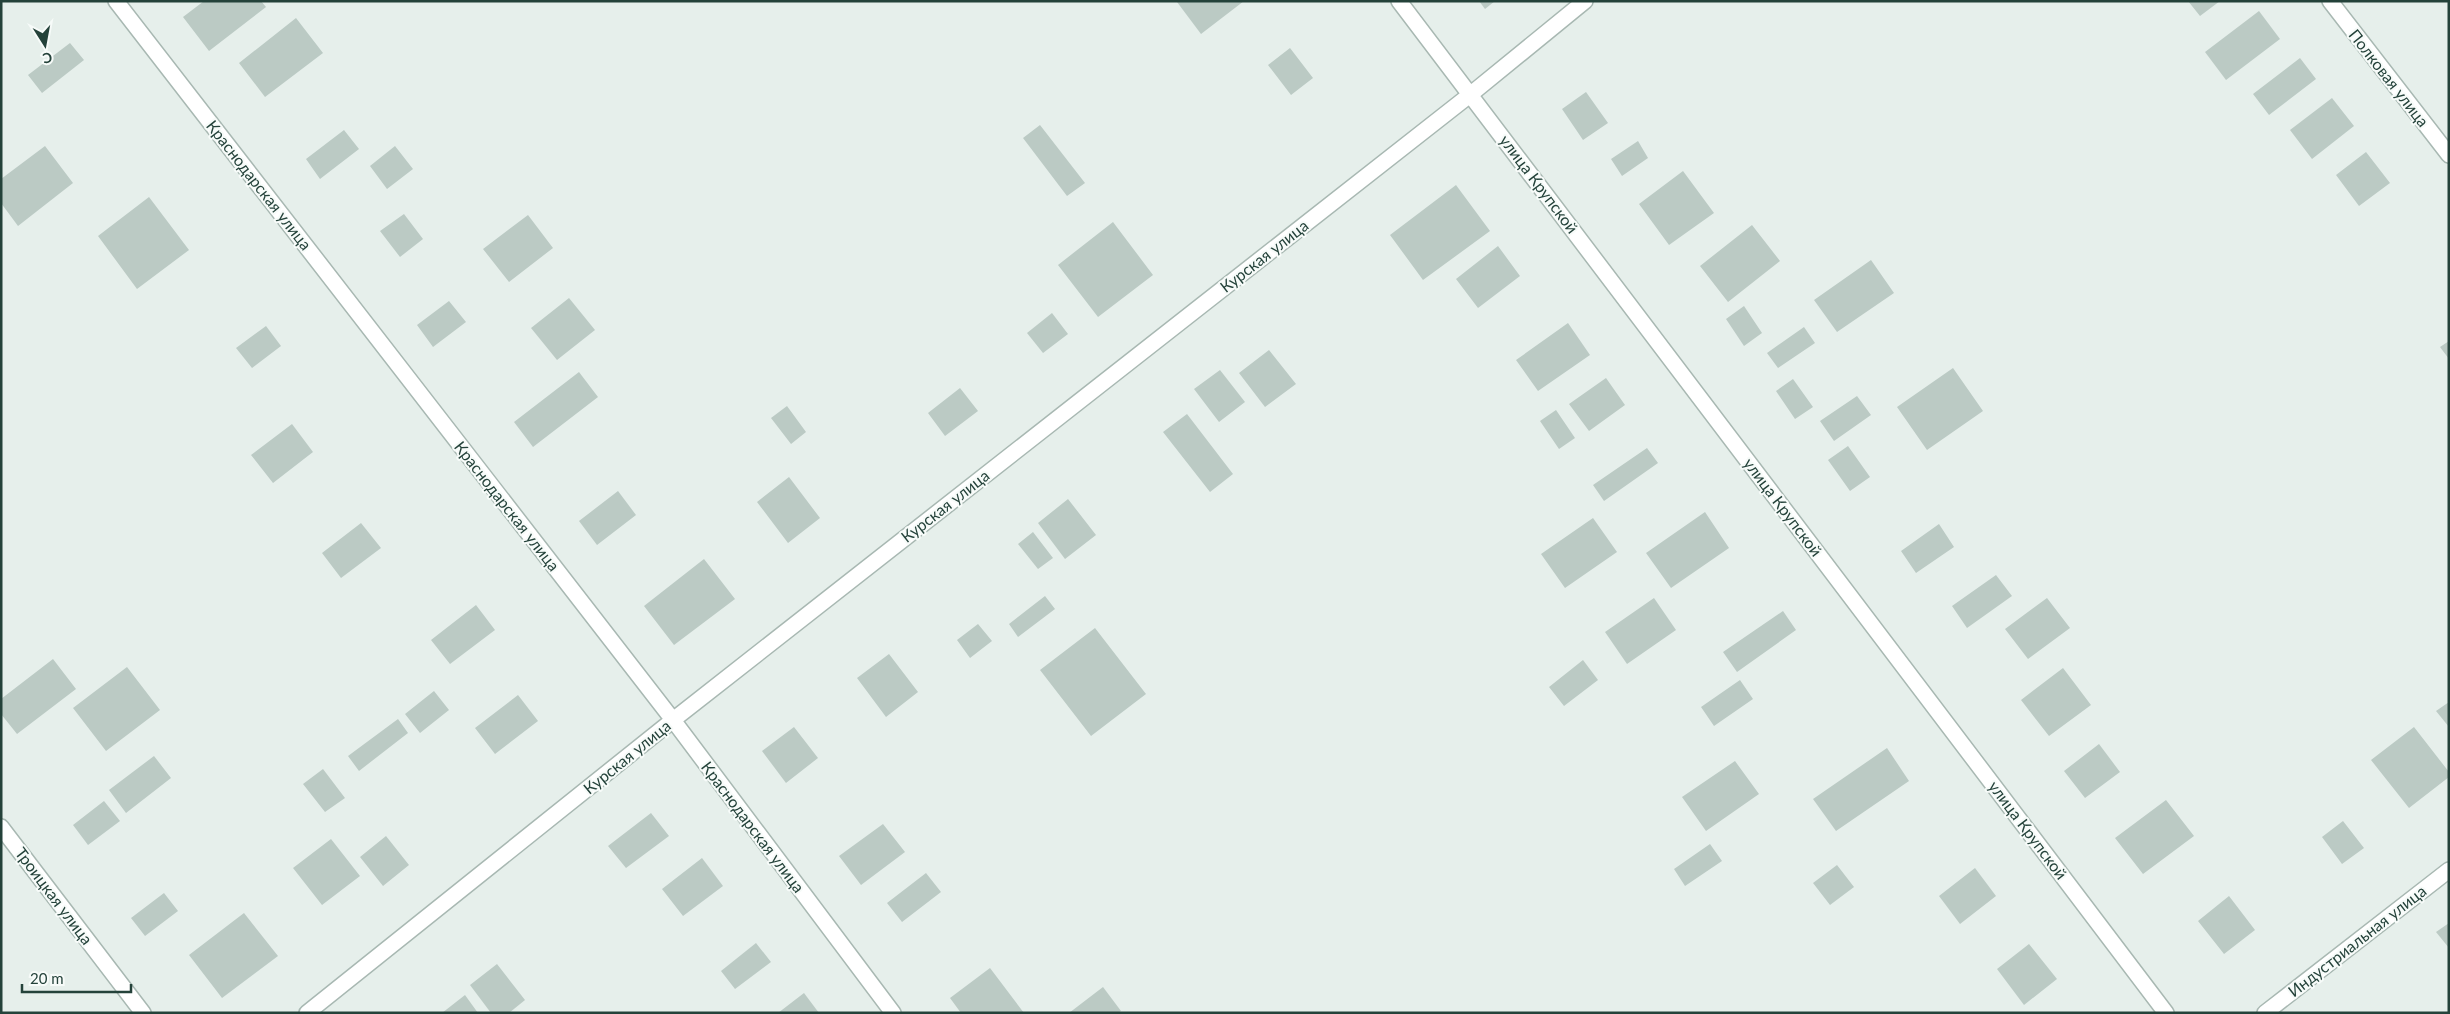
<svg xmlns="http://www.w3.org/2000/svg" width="2450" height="1014" viewBox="0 0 2450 1014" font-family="Lato,sans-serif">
	<rect width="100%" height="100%" fill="#e6efeb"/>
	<path fill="#bbcac4" d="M204,1H261L266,7L209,51L183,17Z
		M1178,1H1244L1201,34L1177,2Z
		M1479,1H1495L1485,9Z
		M2188,1H2220L2200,16Z
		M2259,11L2280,39L2226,80L2205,52Z
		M296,18L323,53L265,97L239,63Z
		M70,43L84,60L42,93L28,75Z
		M1290,48L1313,78L1291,95L1268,65Z
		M2300,58L2316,79L2269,115L2253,94Z
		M1586,92L1608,123L1583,140L1562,109Z
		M2332,98L2354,126L2312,159L2290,130Z
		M1040,125L1085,183L1067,196L1023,138Z
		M344,130L359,149L320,179L306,159Z
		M1638,141L1648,158L1622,176L1611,159Z
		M45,146L73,183L18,226L1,203V179Z
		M395,146L413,169L387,189L370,166Z
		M2366,152L2390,183L2359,206L2336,175Z
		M1683,171L1714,213L1669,245L1639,204Z
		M1456,185L1490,231L1423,280L1390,235Z
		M149,197L189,250L137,289L98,236Z
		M404,214L423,239L400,257L380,231Z
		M528,215L553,248L509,282L483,249Z
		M1113,222L1153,275L1098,317L1058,265Z
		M1752,225L1780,261L1728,302L1700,266Z
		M1498,246L1520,276L1478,308L1456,279Z
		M1871,260L1894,293L1837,332L1814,300Z
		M569,298L595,330L557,360L531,328Z
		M449,301L466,322L433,347L417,325Z
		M1744,306L1762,333L1744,346L1726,319Z
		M1052,313L1068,334L1043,353L1027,333Z
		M1568,323L1590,355L1538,391L1516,360Z
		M266,326L281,346L252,368L236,348Z
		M1804,327L1815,343L1778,368L1767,353Z
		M2449,341V359L2440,347Z
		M1269,350L1296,384L1265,407L1239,373Z
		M1953,368L1983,411L1927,450L1897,407Z
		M1220,370L1245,402L1219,422L1194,389Z
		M579,372L598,397L533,447L514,422Z
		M1606,378L1625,405L1589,431L1569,404Z
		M1793,379L1813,407L1795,419L1776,391Z
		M960,388L978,411L945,436L928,413Z
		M1857,396L1871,415L1834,441L1820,421Z
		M787,406L806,432L791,444L771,418Z
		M1556,410L1575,438L1559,449L1540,421Z
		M1187,414L1233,474L1210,492L1163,432Z
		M292,424L313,452L273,483L251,455Z
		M1848,446L1870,477L1850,491L1828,460Z
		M1647,448L1658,463L1604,501L1593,485Z
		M789,477L820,518L788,543L757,502Z
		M618,491L636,515L597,545L579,521Z
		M1068,499L1096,535L1065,559L1038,523Z
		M1705,512L1729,548L1671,588L1646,553Z
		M1593,518L1617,552L1565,588L1541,554Z
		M361,523L381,548L341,578L322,553Z
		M1939,524L1954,547L1916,573L1901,551Z
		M1033,532L1053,558L1038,569L1018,544Z
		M704,559L735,599L674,645L644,606Z
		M1996,575L2012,596L1967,628L1952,606Z
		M1045,596L1055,609L1018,637L1009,624Z
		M1654,598L1676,630L1627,664L1605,632Z
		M2047,598L2070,628L2028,659L2005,629Z
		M476,605L495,630L450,664L431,640Z
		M1783,611L1796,630L1737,672L1723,652Z
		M978,624L992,641L970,658L957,640Z
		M1095,628L1146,694L1091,736L1040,670Z
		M889,654L918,692L886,717L857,678Z
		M53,659L76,689L17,734L1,714V699Z
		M1583,660L1598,680L1564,706L1549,687Z
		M127,667L160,710L106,751L73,708Z
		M2063,668L2091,705L2049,736L2021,700Z
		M1740,680L1753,699L1714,726L1701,707Z
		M434,691L449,710L420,733L405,714Z
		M518,695L538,721L495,754L475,728Z
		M2449,702V727L2436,711Z
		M398,719L408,733L359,771L348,756Z
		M794,727L818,758L786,783L762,751Z
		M2414,727L2449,772V777L2409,808L2371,760Z
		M2099,744L2120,772L2085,798L2064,771Z
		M1887,748L1909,781L1836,831L1813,799Z
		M154,756L171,778L126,813L109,790Z
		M1735,761L1759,794L1706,831L1682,797Z
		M323,769L345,798L325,812L303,784Z
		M2166,800L2194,836L2143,874L2115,838Z
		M104,801L120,821L88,845L73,825Z
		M651,813L669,836L626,868L608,846Z
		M2343,821L2364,848L2342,864L2322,837Z
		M883,824L905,852L861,885L839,856Z
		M386,836L409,865L383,886L360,857Z
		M331,839L360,876L322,905L293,868Z
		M1710,844L1722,861L1685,886L1674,869Z
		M702,858L723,886L683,916L662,889Z
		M1837,865L1854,887L1830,905L1813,883Z
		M1975,868L1996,896L1960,924L1939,896Z
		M926,873L941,892L902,922L887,903Z
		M164,893L178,911L145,936L131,918Z
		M2229,896L2255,930L2224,954L2198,921Z
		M244,913L278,956L222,998L189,955Z
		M2449,923V948L2436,932Z
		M756,943L771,962L735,989L721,971Z
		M2029,944L2057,979L2024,1005L1997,969Z
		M497,964L525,1000L509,1013H491L470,985Z
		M990,968L1024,1013H961L950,998Z
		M1103,987L1121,1011L1118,1013H1069Z
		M804,993L819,1013H778Z
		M465,995L478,1013H442Z"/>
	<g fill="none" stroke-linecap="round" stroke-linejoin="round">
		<defs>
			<path id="street" d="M116,1L673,720L893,1013
				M1399,1L2166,1013
				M2330,1L2449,155
				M1,827L143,1013
				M307,1013L673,720L1471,94L1585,1
				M2265,1013L2449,870"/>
		</defs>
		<use href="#street" stroke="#a8b8b2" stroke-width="18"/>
		<use href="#street" stroke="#fff" stroke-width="15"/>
	</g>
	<g text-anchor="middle" stroke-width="4" stroke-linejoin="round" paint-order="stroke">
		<g font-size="16" fill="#24423a" stroke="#f7fbf9">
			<text transform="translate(2389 78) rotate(52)" y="6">Полковая улица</text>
			<text transform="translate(1539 184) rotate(53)" y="6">улица Крупской</text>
			<text transform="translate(259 185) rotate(52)" y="6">Краснодарская улица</text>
			<text transform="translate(1264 256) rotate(-38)" y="6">Курская улица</text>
			<text transform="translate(507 506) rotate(52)" y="6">Краснодарская улица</text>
			<text transform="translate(945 506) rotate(-38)" y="6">Курская улица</text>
			<text transform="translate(1783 507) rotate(53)" y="6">улица Крупской</text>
			<text transform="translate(627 757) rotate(-39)" y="6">Курская улица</text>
			<text transform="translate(753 827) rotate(53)" y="6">Краснодарская улица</text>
			<text transform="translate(2028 830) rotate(53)" y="6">улица Крупской</text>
			<text transform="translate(54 896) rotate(53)" y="6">Троицкая улица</text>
			<text transform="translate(2357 941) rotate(-38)" y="6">Индустриальная улица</text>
		</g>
	</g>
	<rect width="2450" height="1014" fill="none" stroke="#24423a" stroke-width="5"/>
	<g transform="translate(45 45) rotate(169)" stroke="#f7fbf9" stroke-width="4" paint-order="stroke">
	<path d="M0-4L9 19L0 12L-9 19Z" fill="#24423a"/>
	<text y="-8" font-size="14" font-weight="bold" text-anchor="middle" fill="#24423a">С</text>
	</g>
	<path d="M22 984v8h109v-8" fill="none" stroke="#24423a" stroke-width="2.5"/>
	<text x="30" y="984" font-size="15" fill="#24423a" stroke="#f7fbf9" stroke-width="4" paint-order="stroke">20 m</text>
</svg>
